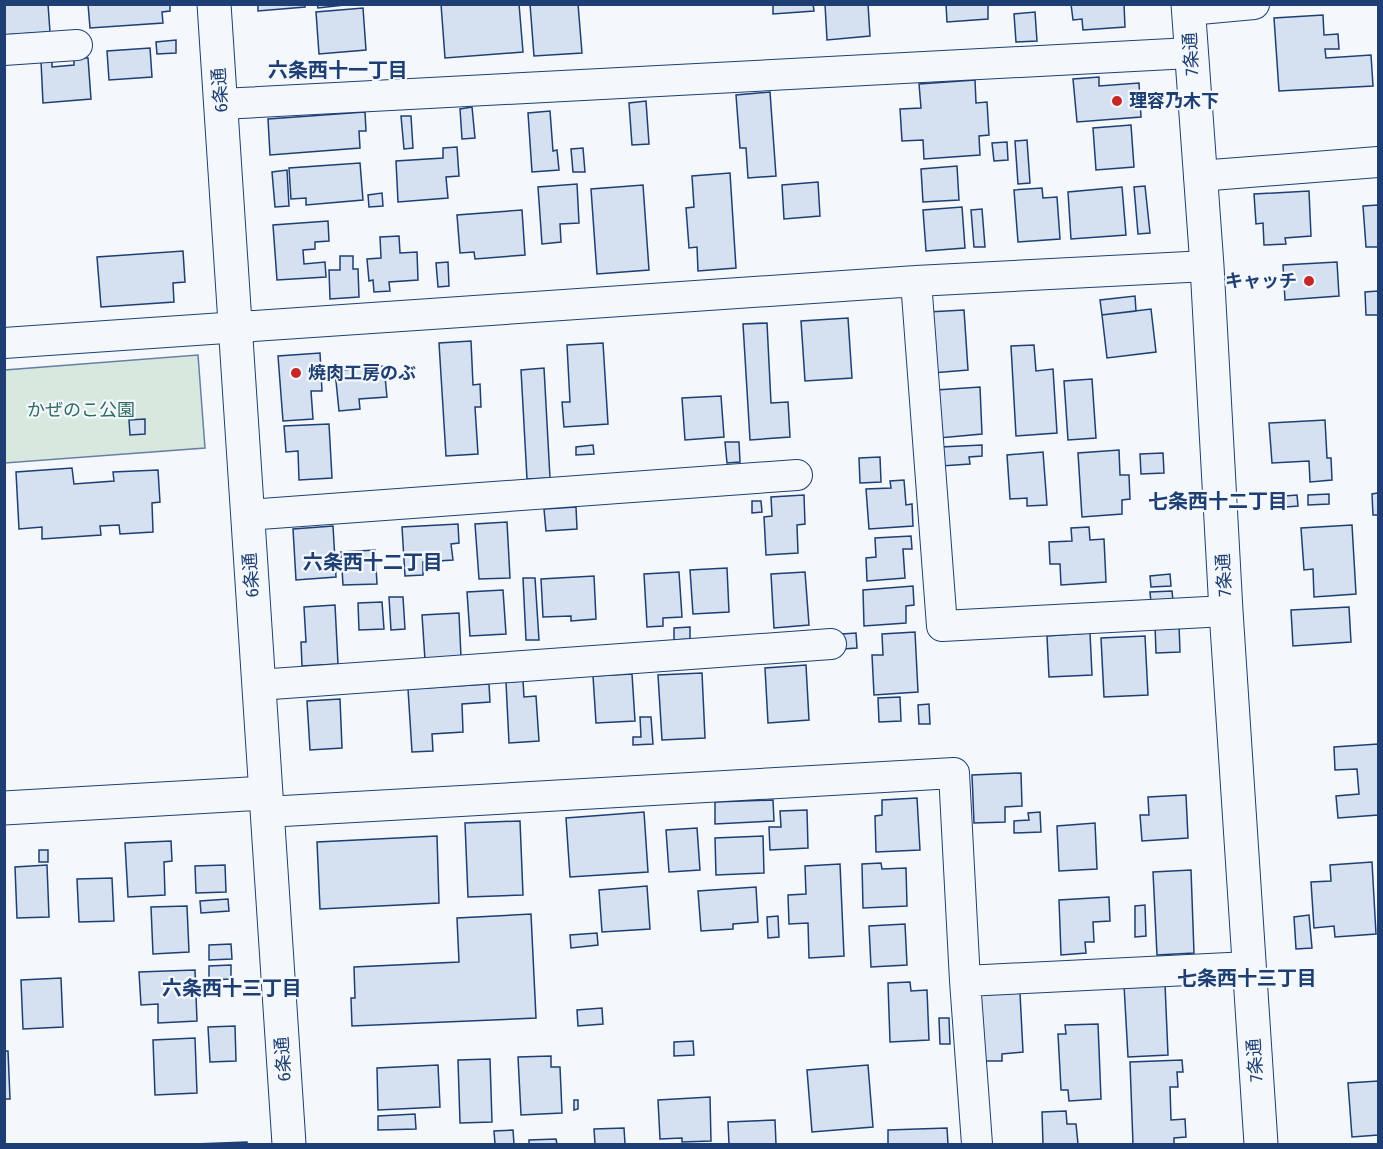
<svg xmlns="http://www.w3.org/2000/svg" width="1383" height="1149" viewBox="0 0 1383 1149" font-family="'Fira Sans Condensed','Noto Sans JP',sans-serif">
	<rect width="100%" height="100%" fill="#f4f7fb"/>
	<path fill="#d7e8df" stroke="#687fa3" stroke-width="1.5" d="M198,355L205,448L5,463V370Z"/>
	<path fill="#d5e0f0" stroke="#1d3f73" stroke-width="1.5" d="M4,4H48L50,32L4,35Z
		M88,4H170V11L162,12L163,23L90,28Z
		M258,4H305V7L258,11Z
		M317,4H344V5L318,8Z
		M441,4H519L523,52L445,58Z
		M530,4H578L582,53L534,56Z
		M773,4H813L814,11L773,14Z
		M825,4H868L870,36L827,40Z
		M946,4H988V19L947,22Z
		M1071,4H1124L1125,27L1083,30L1082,19L1073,20Z
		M363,8L366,50L319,54L316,12Z
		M1035,12L1037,41L1016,42L1014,14Z
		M1323,15L1324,35L1338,34L1339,49H1325L1326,58L1371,55L1373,86L1279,91L1274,18Z
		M176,40V53L157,54L156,42Z
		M150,48L152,77L109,80L107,51Z
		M74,58H88L91,99L43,103L41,61L52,60V67L74,65Z
		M1099,77V86L1139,83L1141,117L1077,122L1073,79Z
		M975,80L976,103L987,102L989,135L979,136L980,155L924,159L923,140L902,141L900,109L921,108L919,84Z
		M770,92L776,176L748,178L746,148H740L736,95Z
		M646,101L649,144L632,145L629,103Z
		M472,107L475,138L462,139L460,109Z
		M550,111L553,151L557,150L559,170L532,172L528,113Z
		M365,112L366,131H359L360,148L270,155L268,119Z
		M401,116H411L413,148L404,149Z
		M1131,125L1134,167L1096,170L1093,128Z
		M1027,140L1030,183L1018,184L1015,141Z
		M1007,142L1008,160L994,161L992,143Z
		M457,147L459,176L446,177L448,198L398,202L396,161L443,158V148Z
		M583,148L585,172H573L571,149Z
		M360,163L363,200L306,205V198L291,199L289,168Z
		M957,166L959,200L923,202L921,169Z
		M287,170L289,206L275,207L272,172Z
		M730,173L736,268L698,271L697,247L689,248L686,208L694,207L692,176Z
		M818,182L820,216L784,219L782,185Z
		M577,184L579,223L560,224L561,242L542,244L538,187Z
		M643,185L649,270L597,274L591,189Z
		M1145,186L1150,233L1138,234L1134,187Z
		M1122,187L1126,235L1071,239L1068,192Z
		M1042,188L1043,198L1057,197L1060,239L1018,242L1014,190Z
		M1309,191L1311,236L1285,238L1286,244L1264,245L1263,223L1256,224L1254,194Z
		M382,193L383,206L369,207L368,195Z
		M1378,205V247H1366L1363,206Z
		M962,207L965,248L926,251L923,210Z
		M982,209L985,247H974L971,210Z
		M522,210L525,255L475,259L474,252L460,253L457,215Z
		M328,221L329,241L315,242V249L303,250L304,264L325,262L326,277L277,280L273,225Z
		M399,236L400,253L417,252L418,280L389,282L390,291L374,292L373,280L369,281L367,259L381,258L380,237Z
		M183,251L185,282L173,283L174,302L101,307L97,257Z
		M340,256H353V269H358L359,297L330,299L329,270H340Z
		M448,262L449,286L438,287L436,263Z
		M1337,262L1339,296L1285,300L1283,265Z
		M1378,291V315H1366L1365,292Z
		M1135,296L1136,311L1102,315L1100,300Z
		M1151,309L1156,352L1107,358L1102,315Z
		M964,310L968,370L932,373L928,312Z
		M848,318L852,378L805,381L801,321Z
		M767,323L771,403L788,402L790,437L750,440L743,324Z
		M471,341L473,385L480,384L481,407H475L478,454L446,456L439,343Z
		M603,343L608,424L564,427L562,402H570L567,345Z
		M1034,345L1036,371L1053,369L1057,433L1016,436L1011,346Z
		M320,353L322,391H311L313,419L283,421L278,356Z
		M384,366L387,397L359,399L360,409L339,411L335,371Z
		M544,368L550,478L527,479L521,370Z
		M1092,379L1096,438L1068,440L1064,381Z
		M980,387L982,434L939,438L936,390Z
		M721,396L724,437L685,440L682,398Z
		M145,419V434L130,435L129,420Z
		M1325,420L1327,458H1331L1332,480L1310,482L1309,461L1272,463L1269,423Z
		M329,424L332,478L299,480L298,451L286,452L284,426Z
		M725,442H739L740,462L727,463Z
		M593,445L594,454L576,455V447Z
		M982,445V456L969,457L970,464L941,466L940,447Z
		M1119,450L1120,475H1129L1130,499L1122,500V514L1082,517L1078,453Z
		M1043,452L1047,505L1027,506V498L1010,499L1007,455Z
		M1163,453L1164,473L1141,474L1140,454Z
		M880,457L881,482L860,483L859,458Z
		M72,468L74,484L114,481L113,472L158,470L160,502L152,503L153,532L120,534L119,525L100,526L101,535L42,539V527L19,529L16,472Z
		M904,480L906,505L912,504L913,526L869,529L866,489L891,488L890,481Z
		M1378,493V515H1373L1372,494Z
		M1329,494V504L1308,505V495Z
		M804,495L805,524L797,525L798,553L766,555L764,517L772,516L771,497Z
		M1297,495L1298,506L1273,508L1272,497Z
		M752,501H761L762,512L752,513Z
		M576,507L577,529L546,531L544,509Z
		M507,522L510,578L479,579L475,524Z
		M458,524L459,543L451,544L453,560L423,562V575L405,576L402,527Z
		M1352,525L1356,594L1314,597L1313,569L1304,570L1301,528Z
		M333,526L336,577L296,580L293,529Z
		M1089,527L1090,540L1104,539L1106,582L1061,585L1060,564H1050L1049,542L1072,541L1071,528Z
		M911,536L912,549H903L905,578L867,581L866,558L876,557L875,538Z
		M375,550L377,584L343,585L341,552Z
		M727,568L729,612L693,614L690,570Z
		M679,572L682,617L663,618V626L647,627L644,574Z
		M805,572L809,625L774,628L771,574Z
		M1170,574L1171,586L1151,587L1150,576Z
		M594,576L596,619L571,621V616L543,617L541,579Z
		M523,578H535L539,640H526Z
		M913,586L914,605L906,606V623L864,626L863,590Z
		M503,590L506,634L470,636L467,592Z
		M1172,591L1173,601L1151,603L1150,592Z
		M389,597H403L405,629L391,630Z
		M382,602L384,629L359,630L358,603Z
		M335,605L338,664L302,666L301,642H306L304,607Z
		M1349,607L1351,642L1293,646L1291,610Z
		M459,613L461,657L425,660L422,615Z
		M1179,624L1180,652L1156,653L1155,625Z
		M690,627V639L674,640V628Z
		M915,632L918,692L874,695L872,655H883L882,634Z
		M856,633L857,648L843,649L842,634Z
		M1090,633L1092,675L1049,677L1047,636Z
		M1145,636L1148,695L1104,697L1101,638Z
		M806,665L809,720L768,723L765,668Z
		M702,673L705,738L662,740L658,675Z
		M632,674L635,721L596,723L593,676Z
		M523,681L524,697L536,696L539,741L509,743L506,682Z
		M489,684L490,702L462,704L463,732L432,734L433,751L412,752L408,689Z
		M900,697L901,721L879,722L878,698Z
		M340,699L342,748L310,750L307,701Z
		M929,704L930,724H919L918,705Z
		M640,717H651L653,744L633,745V737H641Z
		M1378,744V815L1338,818L1336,796L1359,794L1357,769L1335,770L1334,747Z
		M1021,773L1022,806L1005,807V822L974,823L972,775Z
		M1186,795L1188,838L1142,841L1140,815H1149L1148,797Z
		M917,798L920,850L876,852L875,816L882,815V800Z
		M773,800L774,821L715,824V802Z
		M807,810L808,848L770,850L769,827H781L780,811Z
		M644,812L648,872L570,877L566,818Z
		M1040,812L1041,832L1014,833V821L1029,820L1028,813Z
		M520,821L523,895L468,897L465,823Z
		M1095,823L1097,869L1059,871L1057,826Z
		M697,828L700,870L669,872L666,830Z
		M437,836L439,903L320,909L317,842Z
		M763,836L764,873L716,875L715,838Z
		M171,841L172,861L164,862L165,895L128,897L125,843Z
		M39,850H48V862H39Z
		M1372,862L1376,934L1335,937L1334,926L1314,928L1311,882L1331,881L1330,865Z
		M881,863L882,869L906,868L907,906L863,908L862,864Z
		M840,864L844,956L809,958L808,923L789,924L788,895L806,894L805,866Z
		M47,865L49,917L17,918L15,867Z
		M225,865L226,892L196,893L195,866Z
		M1191,870L1194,953L1157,955L1153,872Z
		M112,878L114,921L79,922L77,879Z
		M647,886L650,929L602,932L599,890Z
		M756,887L758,922L733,924V929L701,931L698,891Z
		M1109,897L1110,921L1093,922L1094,942H1085L1086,953L1061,955L1059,900Z
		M228,899L229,911L201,913L200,901Z
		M1145,905L1146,936L1135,937V906Z
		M187,906L189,952L153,954L151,907Z
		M531,914L536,1018L352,1026L351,998H355L354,967L459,962L457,918Z
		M1309,915L1312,948L1296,949L1294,917Z
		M778,916L779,937L768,938L767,917Z
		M905,924L907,965L871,967L869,926Z
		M597,933L598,945L571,948L570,935Z
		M231,944L232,959L209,960V945Z
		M231,965V979L209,980V966Z
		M195,970L197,1021L158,1023V1004L141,1005L139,972Z
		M61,978L63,1027L23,1029L21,980Z
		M910,982L911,991L927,990L929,1040L890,1042L888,983Z
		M1165,984L1168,1055L1128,1057L1124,985Z
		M1020,993L1023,1052L1002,1054V1061H984L981,995Z
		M602,1008L603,1024L578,1026L577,1010Z
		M939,1018H949L950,1044H940Z
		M1098,1024L1101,1099L1069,1101L1068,1090H1061L1058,1034H1066L1065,1025Z
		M235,1026L236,1061L210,1062L208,1027Z
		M195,1038L197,1093L155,1095L153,1040Z
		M693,1041L694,1055L674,1056V1042Z
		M4,1051H8L10,1099H4Z
		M551,1056V1067H560L562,1113L521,1115L518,1057Z
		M490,1059L492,1122L460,1123L458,1060Z
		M1182,1060L1183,1072H1177L1178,1087H1170L1171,1120L1185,1119L1186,1137L1174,1138V1144H1133L1130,1062Z
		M438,1065L440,1107L378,1110L377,1068Z
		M868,1065L873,1127L812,1132L807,1070Z
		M1378,1081V1135L1352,1137L1348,1083Z
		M710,1097L711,1141L682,1142V1138L660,1139L658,1100Z
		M574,1100H578V1109L574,1110Z
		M1066,1111L1067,1124H1076L1078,1144H1043L1042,1112Z
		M415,1114L416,1129L378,1130V1116Z
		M775,1120L776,1144H729L728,1122Z
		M624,1128L625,1144H595L594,1129Z
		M947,1128L948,1144H888V1130Z
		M513,1130L514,1144H495L494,1131Z
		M556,1139L557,1144H529V1140Z
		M247,1142V1144H194Z"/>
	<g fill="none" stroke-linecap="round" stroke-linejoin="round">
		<defs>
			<path id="minor" d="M1189,10L1254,4
				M4,50L77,45
				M221,104L1190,53
				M1199,176L1378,162
				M916,281L942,626L1226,611
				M4,343L916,281L1207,266
				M247,515L797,475
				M258,685L831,644
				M266,812L954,773L965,981L977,1144
				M965,981L1249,967"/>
			<path id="tertiary" d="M214,4L289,1144
				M1188,4L1207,266L1226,611L1261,1144
				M4,808L265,793"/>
		</defs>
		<use href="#minor" stroke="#1d3f73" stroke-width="32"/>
		<use href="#tertiary" stroke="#1d3f73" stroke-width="35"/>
		<use href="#minor" stroke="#f4f7fb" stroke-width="30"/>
		<use href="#tertiary" stroke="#f4f7fb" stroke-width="33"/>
	</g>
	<g fill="#c62828" stroke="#f4f7fb" stroke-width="2">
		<circle cx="1117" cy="101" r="6"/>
		<circle cx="1309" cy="281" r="6"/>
		<circle cx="296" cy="373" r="6"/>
	</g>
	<g text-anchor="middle" stroke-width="4.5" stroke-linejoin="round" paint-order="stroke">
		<g font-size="18" fill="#1d3f73" stroke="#f4f7fb">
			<text transform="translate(1191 54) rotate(-93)" y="6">7条通</text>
			<text transform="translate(220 90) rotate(-94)" y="6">6条通</text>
			<text transform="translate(251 575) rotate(-94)" y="6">6条通</text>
			<text transform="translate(1224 575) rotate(-93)" y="6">7条通</text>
			<text transform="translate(283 1059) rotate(-94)" y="6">6条通</text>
			<text transform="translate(1255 1060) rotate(-94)" y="6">7条通</text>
		</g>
		<g font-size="18" font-weight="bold" fill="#1d3f73" stroke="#f4f7fb" text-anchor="start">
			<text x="1129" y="107">理容乃木下</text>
			<text x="1297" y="287" text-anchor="end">キャッチ</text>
			<text x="308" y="379">焼肉工房のぶ</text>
		</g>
		<g font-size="18" fill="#2c6c60" stroke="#f4f7fb">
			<text x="81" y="416">かぜのこ公園</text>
		</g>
		<g font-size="20" font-weight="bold" fill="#1d3f73" stroke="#f4f7fb">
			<text x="338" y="77">六条西十一丁目</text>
			<text x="1218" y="508">七条西十二丁目</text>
			<text x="373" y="569">六条西十二丁目</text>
			<text x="1247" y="985">七条西十三丁目</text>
			<text x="232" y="995">六条西十三丁目</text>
		</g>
	</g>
	<rect width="1383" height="1149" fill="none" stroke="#1d3f73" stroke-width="12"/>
</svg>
